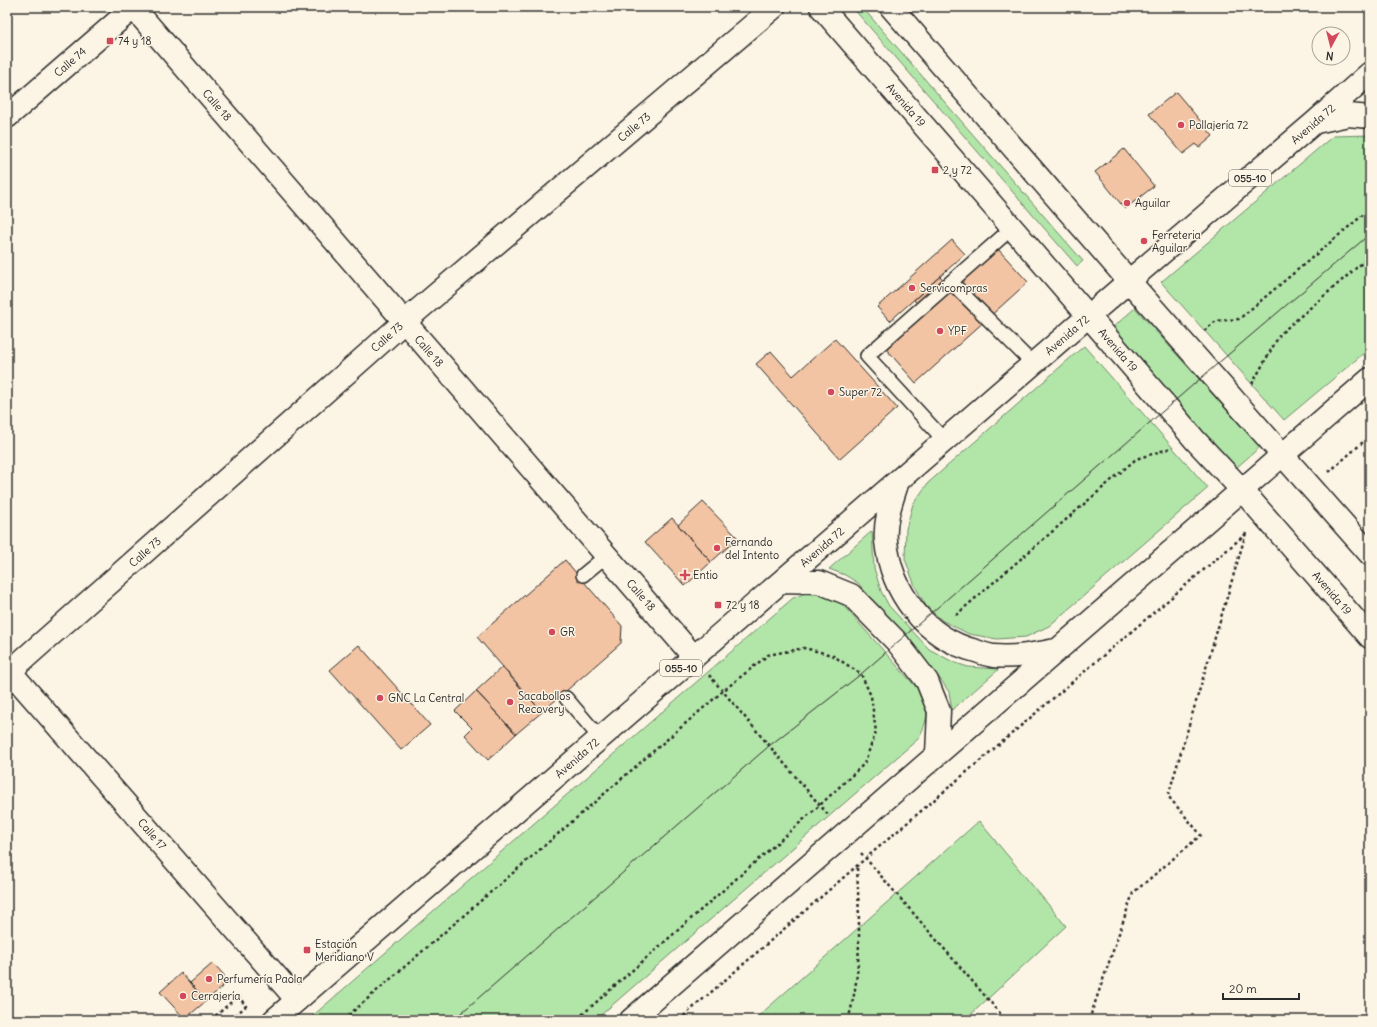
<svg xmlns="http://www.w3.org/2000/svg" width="1377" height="1027" viewBox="0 0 1377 1027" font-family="Delius,sans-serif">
	<rect width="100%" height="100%" fill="#fcf5e5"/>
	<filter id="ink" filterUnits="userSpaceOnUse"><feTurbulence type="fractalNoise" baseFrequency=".025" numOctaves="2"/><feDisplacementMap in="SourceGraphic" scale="8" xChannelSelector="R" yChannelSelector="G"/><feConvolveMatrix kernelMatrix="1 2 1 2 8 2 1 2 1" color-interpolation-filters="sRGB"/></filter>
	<g filter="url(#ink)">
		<path fill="#b2e6a8" stroke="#6e886a" d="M852,7H862L1083,261L1077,266Z
			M1370,135V348L1284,420L1161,282L1333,136Z
			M1135,308L1260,447L1236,468L1111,329Z
			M1084,346L1208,488L1049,626L1026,637L997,639L969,634L943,621L926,606L915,586L905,559L906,529L913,504L928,483Z
			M872,531L874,568L881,591L889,606L929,649L953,662L968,667L999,669L952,710L949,692L941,680L858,583L845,575L829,569Z
			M806,593L828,594L841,603L924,696C929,715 927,722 918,739L595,1020H308L793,598Z
			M979,821L1066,926L965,1020H754Z"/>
		<path fill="#f3c4a3" stroke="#2b2b2b" d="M1176,92L1213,136L1199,148L1196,144L1183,154L1149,114Z
			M1124,149L1154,186L1125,209L1095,172Z
			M952,240L965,254L890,321L877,307Z
			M997,248L1028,282L916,383L886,349L926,313L914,300L940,276L951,289Z
			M835,339L897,408L840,459L756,364L771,351L793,376Z
			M703,502L738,538L711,562L678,525Z
			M672,518L711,562L685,586L645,542Z
			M565,560L622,626L621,643L542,712L477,637Z
			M359,645L430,725L401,750L330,670Z
			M502,667L542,712L516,734L476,691Z
			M476,691L516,734L488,760L465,735L472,728L455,711Z
			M213,963L224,975L223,986L206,1001L190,983Z
			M181,973L206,1001L185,1019L160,992Z"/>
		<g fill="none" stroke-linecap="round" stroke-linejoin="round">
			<defs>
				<path id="lane" d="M951,282L1033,364
					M945,441L867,356L1012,228
					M583,575L606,556
					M566,698L600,738"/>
				<path id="street" d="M133,7L694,657
					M7,117L134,7
					M7,668L297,1000
					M7,674L404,322L774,7"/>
				<path id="secondary" d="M821,7L1168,408L1195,440L1242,490L1370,637
					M891,7L1129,281L1370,554"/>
				<path id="highway" d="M1316,122L1348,115L1370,117
					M898,481C892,500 884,520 886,541C891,592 925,638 976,651C981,653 987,655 993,656C1016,658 1035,654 1056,650
					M782,581L819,582L851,595L897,642L927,681L939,711L937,754
					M274,1020L1129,281L1315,122L1370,73
					M631,1020L1370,379"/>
			</defs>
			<use href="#lane" stroke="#2b2b2b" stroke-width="16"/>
			<use href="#street" stroke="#2b2b2b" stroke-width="25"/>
			<use href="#secondary" stroke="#2b2b2b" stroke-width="25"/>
			<use href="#highway" stroke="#2b2b2b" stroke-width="25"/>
			<path stroke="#2b2b2b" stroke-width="2.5" stroke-dasharray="3 3" stroke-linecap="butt" d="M1204,331L1216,321L1239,319L1370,209
				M1252,384L1280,334L1370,256
				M1329,472L1370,436
				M956,615L1136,459L1171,448
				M709,675L829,816
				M861,853L1006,1020
				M211,1020L238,996L246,1006L230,1020
				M345,1020L350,1014L723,691L768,655L804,648L832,655L861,674L871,696L876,732L864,764L820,805L576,1020
				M679,1020L866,858L1248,532
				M848,1020C863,969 859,919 857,866
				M1089,1020L1133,893L1201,835L1168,796L1246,533"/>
			<use href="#lane" stroke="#fcf5e5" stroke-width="13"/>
			<use href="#street" stroke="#fcf5e5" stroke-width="22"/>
			<use href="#secondary" stroke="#fcf5e5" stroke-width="22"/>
			<use href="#highway" stroke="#fcf5e5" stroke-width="22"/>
			<path stroke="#2b2b2b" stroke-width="1" d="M453,1020L769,746L861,674L1209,371L1370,234"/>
		</g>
	</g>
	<g fill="#d1495b" stroke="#fcf5e5" stroke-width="1.5">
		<rect x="106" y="37" width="8" height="8" rx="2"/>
		<circle cx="1181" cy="125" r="4"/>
		<rect x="931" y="166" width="8" height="8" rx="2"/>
		<circle cx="1127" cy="203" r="4"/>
		<circle cx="1144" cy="241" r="4"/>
		<circle cx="912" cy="288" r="4"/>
		<circle cx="940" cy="331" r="4"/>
		<circle cx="831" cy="392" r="4"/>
		<circle cx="717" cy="548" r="4"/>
		<path d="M683 569h4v4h4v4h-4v4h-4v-4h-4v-4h4z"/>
		<rect x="714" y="601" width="8" height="8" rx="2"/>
		<circle cx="552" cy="632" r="4"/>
		<circle cx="380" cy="698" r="4"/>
		<circle cx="510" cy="702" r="4"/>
		<rect x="303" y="946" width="8" height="8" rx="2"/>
		<circle cx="209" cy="979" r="4"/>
		<circle cx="183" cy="996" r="4"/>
	</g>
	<g text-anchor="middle" stroke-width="3" stroke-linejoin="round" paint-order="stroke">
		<g fill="#fcf5e5" stroke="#6a6863" stroke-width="1">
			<rect x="1229" y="170" width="42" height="16" rx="3"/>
			<rect x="660" y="660" width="42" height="16" rx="3"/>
		</g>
		<g font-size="10" font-weight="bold" fill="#2b2b2b">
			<text x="1250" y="182">055-10</text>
			<text x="681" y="672">055-10</text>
		</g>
		<g font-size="11" fill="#2b2b2b" stroke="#fcf5e5" text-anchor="start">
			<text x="118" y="45">74 y 18</text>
			<text x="1189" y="129">Pollajería 72</text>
			<text x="943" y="174">2 y 72</text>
			<text x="1135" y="207">Aguilar</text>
			<text x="1152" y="239">Ferreteria<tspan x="1152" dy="13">Aguilar</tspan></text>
			<text x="920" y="292">Servicompras</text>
			<text x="948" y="335">YPF</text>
			<text x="839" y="396">Super 72</text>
			<text x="725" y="546">Fernando<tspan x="725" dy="13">del Intento</tspan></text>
			<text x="693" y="579">Entio</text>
			<text x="726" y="609">72 y 18</text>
			<text x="560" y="636">GR</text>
			<text x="518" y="700">Sacabollos<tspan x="518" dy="13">Recovery</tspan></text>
			<text x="388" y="702">GNC La Central</text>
			<text x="315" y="948">Estación<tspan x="315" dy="13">Meridiano V</tspan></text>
			<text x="217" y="983">Perfumería Paola</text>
			<text x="191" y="1000">Cerrajería</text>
		</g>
		<g font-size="11" fill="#2b2b2b" stroke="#fcf5e5">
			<text transform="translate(70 62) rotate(-41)" y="4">Calle 74</text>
			<text transform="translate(217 105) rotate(49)" y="4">Calle 18</text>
			<text transform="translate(906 105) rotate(49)" y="4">Avenida 19</text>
			<text transform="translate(1313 124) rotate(-41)" y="4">Avenida 72</text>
			<text transform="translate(634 127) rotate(-40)" y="4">Calle 73</text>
			<text transform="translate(1067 335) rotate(-41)" y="4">Avenida 72</text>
			<text transform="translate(387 337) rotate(-42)" y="4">Calle 73</text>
			<text transform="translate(1118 350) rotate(49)" y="4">Avenida 19</text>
			<text transform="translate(429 351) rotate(49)" y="4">Calle 18</text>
			<text transform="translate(822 547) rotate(-41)" y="4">Avenida 72</text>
			<text transform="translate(145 552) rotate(-42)" y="4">Calle 73</text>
			<text transform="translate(1332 593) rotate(49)" y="4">Avenida 19</text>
			<text transform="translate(641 595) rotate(49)" y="4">Calle 18</text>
			<text transform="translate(577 758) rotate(-41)" y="4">Avenida 72</text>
			<text transform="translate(152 834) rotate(49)" y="4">Calle 17</text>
		</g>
	</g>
	<rect width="1377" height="1027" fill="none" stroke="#fcf5e5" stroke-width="24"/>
	<rect x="12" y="12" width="1353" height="1003" fill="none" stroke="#2b2b2b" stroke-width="1.5" filter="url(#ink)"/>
	<g transform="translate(1331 46) rotate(187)"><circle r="19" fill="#fcf5e5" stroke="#a8a49b"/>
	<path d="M0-3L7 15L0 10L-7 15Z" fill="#d1495b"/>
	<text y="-6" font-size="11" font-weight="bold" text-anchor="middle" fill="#2b2b2b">N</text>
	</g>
	<path d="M1223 993v6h76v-6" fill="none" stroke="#2b2b2b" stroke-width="2"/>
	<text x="1229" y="993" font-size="12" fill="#2b2b2b" stroke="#fcf5e5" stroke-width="3" paint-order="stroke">20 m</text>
</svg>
